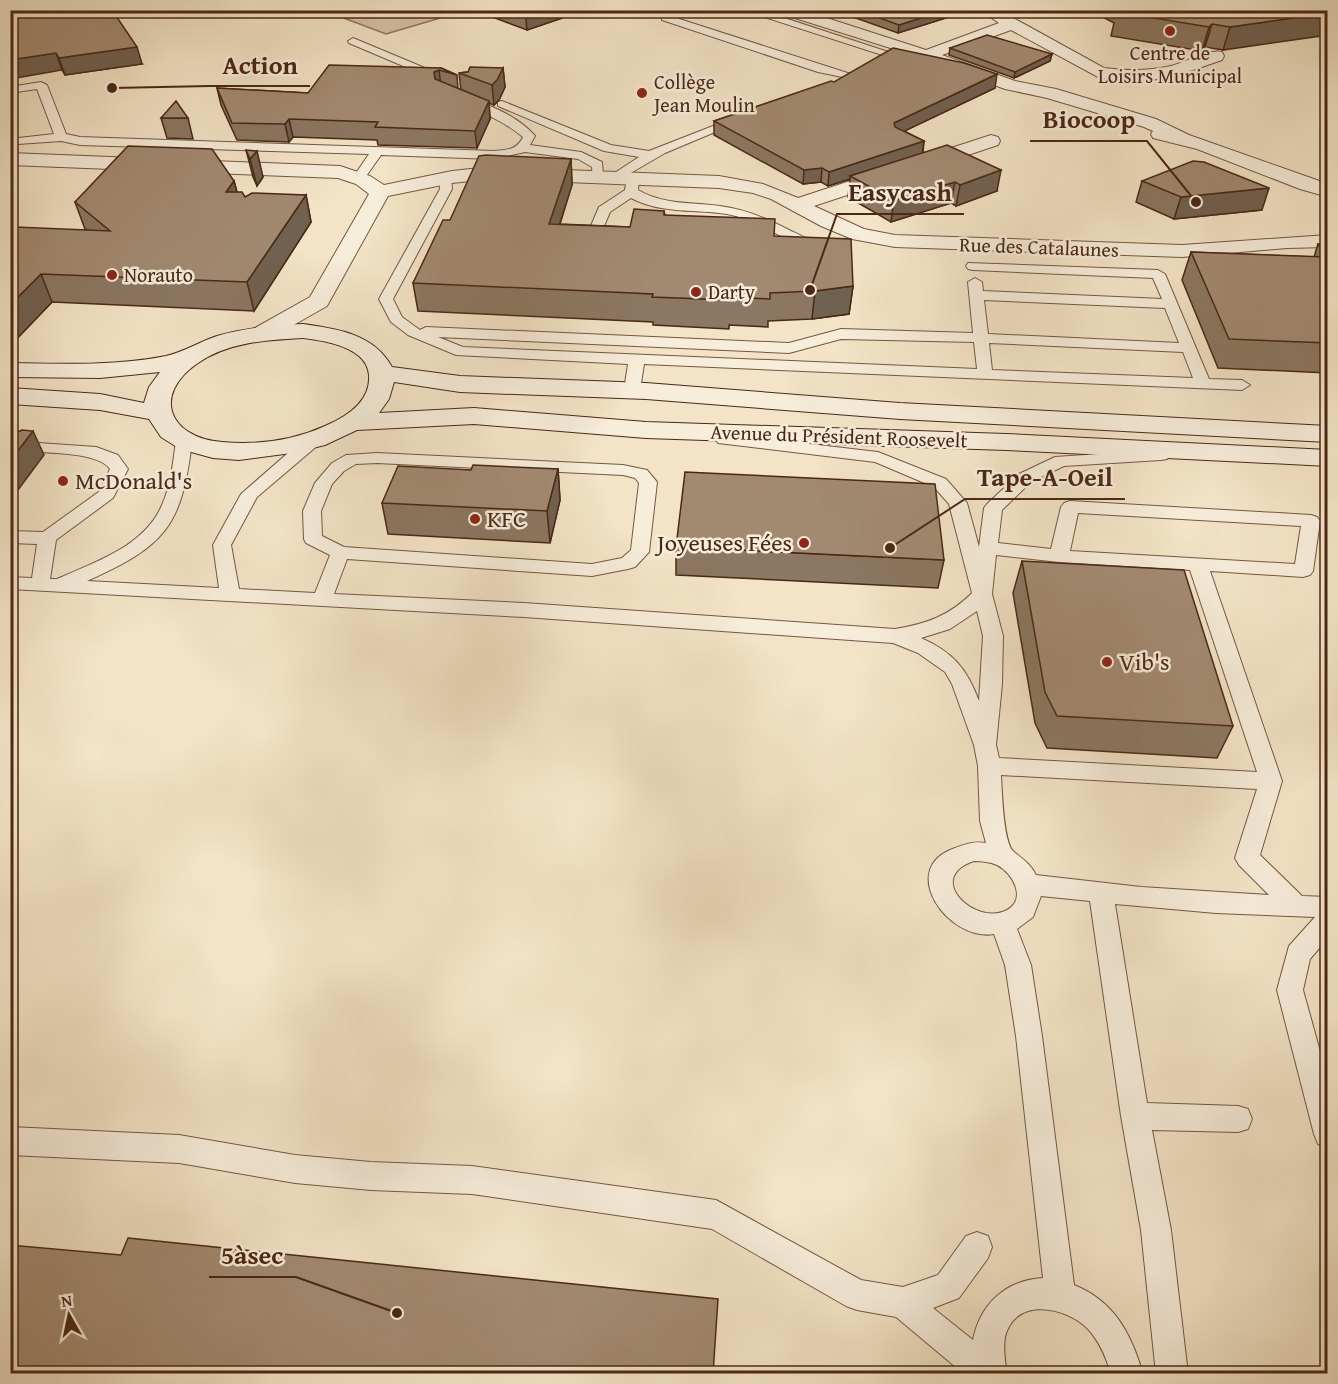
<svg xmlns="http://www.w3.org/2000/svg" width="1338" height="1384" viewBox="0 0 1338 1384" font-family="'Gentium Book Plus',serif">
	<rect width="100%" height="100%" fill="#f3e4c7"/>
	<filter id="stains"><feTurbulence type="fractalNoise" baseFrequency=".00333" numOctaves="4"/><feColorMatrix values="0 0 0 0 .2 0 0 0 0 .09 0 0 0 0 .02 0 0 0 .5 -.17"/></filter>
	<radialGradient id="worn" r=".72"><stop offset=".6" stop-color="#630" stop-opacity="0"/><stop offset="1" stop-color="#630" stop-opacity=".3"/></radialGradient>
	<path fill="#d6c4a9" stroke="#907660" stroke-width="1.5" d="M325,11H464L386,34Z"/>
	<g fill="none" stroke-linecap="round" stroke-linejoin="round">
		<defs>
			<path id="service" d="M743,10H760L916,61L915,63H907Z
				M662,16H670L857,76L852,79L818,72L662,20Z
				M353,38L444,76L445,78L440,81L436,80L349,43L348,41Z
				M41,82L47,85L66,134L80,137L494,151C507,150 517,150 523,137C504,121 481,112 458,102V98L462,97C487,103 518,116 535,136L530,145L581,152L602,162L603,176L597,180L593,179L592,167L578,159L525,152L494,159L381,155L362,182L358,183L352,179L369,154L80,145L61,141L18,144V138L54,134L37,89L10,93V87Z
				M502,101L611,145L649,151L736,117H744L746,119L665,153L617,181L611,177L613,174L639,157L604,151L498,106V102Z
				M445,174L451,178L452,189L393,299L402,317L420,330L426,327L789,343L841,329L973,333L968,282L975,278L982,282L983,291L1162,299L1153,278L973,270L968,269L966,266L968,263L1158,270L1165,274L1209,379L1242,380L1250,385L1242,390L644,364L640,390L632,395L624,390L628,364L456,355L408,335L391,322L379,299L440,189L439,178ZM984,300L1165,308L1179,343L988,334ZM438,337L789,353L841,339L974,342L977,369L463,347ZM989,343L1183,352L1193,378L992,370Z
				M633,174L639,178L638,190C664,205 691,202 720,206C744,209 766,218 787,229C795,233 805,236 811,243L804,247L799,246C776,234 753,219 727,214C695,209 661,214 631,198L610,212L596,245H586L584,242L599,207L625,190L627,178Z
				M724,434L878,452L946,479L967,503L979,547L984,508L987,504L1019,474L1055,457L1161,450L1167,451L1170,455L1167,459L1161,460L1064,466L1031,482L1002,510L998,543L1051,549L1061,507L1064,503L1070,501L1311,515L1317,517L1320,521L1313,571L1310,575L1303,577L1210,571L1282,781L1260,855L1302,896L1328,897V938L1310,959L1303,990L1328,1080V1147L1318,1144L1314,1134L1277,990L1289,946L1315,917L1216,913L1115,904L1147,1103L1238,1106L1248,1109L1252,1119L1248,1129L1238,1132L1152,1130L1171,1230L1188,1374H1156L1141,1230L1121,1116L1090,901L1041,896L1033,917L1017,929L1031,965L1042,1036L1074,1285C1114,1301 1131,1333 1143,1374H1111C1106,1357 1100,1342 1088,1329C1066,1307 1015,1296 1005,1337C1003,1349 1005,1362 1007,1374H964L896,1317L857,1310L846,1306L712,1229L472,1194L371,1190L295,1183L179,1163L10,1155V1127L179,1135L295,1155L371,1162L472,1166L716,1200L861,1280L903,1287L938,1275L966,1236L977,1232L988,1236L992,1247L988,1258L959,1298L933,1308L973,1340C980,1304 1006,1280 1043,1278L1016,1036L1005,965L994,934C948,942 896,868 955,848C966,844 974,841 986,843L980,821L978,766L974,745L952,684L945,672L918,653L893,643L524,617L10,589V577L32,578L37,544L10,543V531L43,532L100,491L110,469C97,450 34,453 10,451V441L96,447L118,455L128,469L113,498L56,540L50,579H57C95,562 145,546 162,505C171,485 173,462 176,441L184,436L192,441C182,527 165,546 87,581L219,588L213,545L241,494L305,438H317L319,442L317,446L257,497L231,545L239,589L315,593L330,555L306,543L304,539L303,511L315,483L332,463L346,455L377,453L623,465L647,470L657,482L649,552L635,567L628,569L592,576L347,559L334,594L524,603L895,629C926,624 949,616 972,593L949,504L934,487L875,462L718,443L716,439ZM377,463L623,475L635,478L639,483L631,550L622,558L592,564L344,547L322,536L321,511L332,484L344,471L356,464ZM1078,513L1301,526L1295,564L1070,551ZM996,555L1059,562L1190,570L1257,772L999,758L996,745L1002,684L1003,636L992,594ZM977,611L983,636L979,701C967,669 953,652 921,638L950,629ZM1001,775L1257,789L1235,858L1239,865L1269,895L1141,887L1036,875C1030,863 1022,859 1013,851C1003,841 1002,790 1001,775ZM974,861C982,861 990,862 997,865C1013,873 1027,899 1007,910C976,927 923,878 974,861Z"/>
			<path id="minor" d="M777,10H802L926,50L999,23L980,10H999L1104,68C1127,71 1149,71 1171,66C1187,62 1207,49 1222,52L1224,56L1222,60L1193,70L1159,79L1130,81L1100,78L1011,30L942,55L1015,81L1056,89L1156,119L1189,135L1328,184V197L1300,189L1197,149L1153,138L1151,134L1153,131L1144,127L1047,98L1005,89L900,51L779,13Z
				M991,135L998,137L1000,141L998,145L814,206L864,229L895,235L1182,245L1328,235V247L1287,248L1182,257L895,247L852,239L821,226L771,199L753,193L719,188L489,179L452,183L388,196L327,306L269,339L261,341L253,339L249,334L253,329L310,297L369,194L356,184L338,178L10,165V153L340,166L370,176L384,185L452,171L489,167L719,176L763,184L798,198Z"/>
			<path id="secondary" d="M303,324C338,329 374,334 392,367L460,376L646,383L900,403L1328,426V442L900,419L646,399L460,392L394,382L389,399L379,413L474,408L646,422L1006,434L1328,450V466L1006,450L646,438L474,424L357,430L325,445L292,453L239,460L213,458L180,449L161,437L149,419L100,410L10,404V388L100,394L144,403L149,387L160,372L100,378L10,377V363C62,364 115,366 166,356C184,352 199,342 217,336C245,328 274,325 303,324ZM303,338C322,341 343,343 359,356C365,361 368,367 369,375C371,402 346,417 325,426C292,441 257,445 222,442C169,438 151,395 198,363C228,342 267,340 303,338Z"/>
		</defs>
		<use href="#service" stroke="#755742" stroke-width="2"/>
		<use href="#minor" stroke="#755742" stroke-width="2"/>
		<use href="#secondary" stroke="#4b2816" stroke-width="2"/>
		<use href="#service" fill="#f7eddb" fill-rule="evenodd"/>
		<use href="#minor" fill="#f7eddb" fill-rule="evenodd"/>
		<use href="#secondary" fill="#f7eddb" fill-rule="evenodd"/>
	</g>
	<path fill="#8b7762" stroke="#4b2816" stroke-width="1.5" d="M10,10L142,64L65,75L62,70Z
		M474,10H583V11L527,30Z
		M833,10H965V12L898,33Z
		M1104,10H1328L1223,50L1205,47L1202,51L1111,36L1114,23L1103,17Z
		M950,48L1052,54L1050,61L1014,78L949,55Z
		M441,68L457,75L458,89L461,90L459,73L503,68L505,87L499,100L494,105L489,103L490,119L477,148L378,145L377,140L293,137L289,142L237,140L221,105L217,88L308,93Z
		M834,82L995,88L904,131L924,141L923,153L997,191L956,206L951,203L891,222L848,197L850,179L828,186L821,182L803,184L714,135V121Z
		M161,118H188L193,139L167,138Z
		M246,150L263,177L257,186L253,177Z
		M571,159L572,185L560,224L630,227L664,211L665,215L774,236L853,286L849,314L812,319L768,321V327L729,325V329L653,325V322L418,311L413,283L450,220Z
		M234,181L237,192L245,197L306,195L311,222L254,311L52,302L10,346V232L87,230L85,229L75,202Z
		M1142,181L1262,210L1174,219L1136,202Z
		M1318,244L1328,245V373L1218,368L1182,280L1191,252L1314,257Z
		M558,469L560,500L550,543L388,534L382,503L471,470Z
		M676,547L944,560L938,588L676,575Z
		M1022,561L1233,726L1217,758L1047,748L1035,723L1013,593Z"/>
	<path fill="#716150" stroke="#4b2816" stroke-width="1.5" d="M10,10H55L10,20Z
		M525,10H583V11L527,30Z
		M946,10H965V12L898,33L899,25Z
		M1328,13V35L1223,50L1230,27Z
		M1212,24L1205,47L1202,51L1209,27Z
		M137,47L142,64L65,75L59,58Z
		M56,53L62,70L10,79V60Z
		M1052,54L1050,61L1014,78L1015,72Z
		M503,68L505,87L499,100L494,105L492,85Z
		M439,70L441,87L436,89L434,72Z
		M997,74L995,88L892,137L894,123Z
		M489,101L490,119L477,148L475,131Z
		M289,119L293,137L289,142L285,124Z
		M924,141L922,155L850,176V179L828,186L829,172Z
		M257,151L263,177L257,186L250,159Z
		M571,159L572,185L551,251L549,224Z
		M822,168L821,182L803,184L804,170Z
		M1001,170L997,191L956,206L960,185Z
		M234,181L241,208L226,192Z
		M955,182L951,203L891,222L894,200Z
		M1269,188L1262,210L1174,219L1181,197Z
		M306,195L311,222L254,311L247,282Z
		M41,274L52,302L10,346V305Z
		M853,286L849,314L812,319L815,291Z
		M33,431L44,455L12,498H10V461Z
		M558,469L560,500L550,543L547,511Z"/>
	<path fill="#a28a72" stroke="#4b2816" stroke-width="1.5" d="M39,10H112L137,47L59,58L56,53L10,60V16Z
		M857,10H946L899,25Z
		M1119,10H1328V13L1230,27L1212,24L1209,27L1117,12Z
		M987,35L1052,54L1015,72L950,48Z
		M893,48L964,63L997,74L894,123L895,127L924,141L829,172L822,168L804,170L714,121L831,81L834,82Z
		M329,65L441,68L457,75L439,70L434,72L435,79L489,101L475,131L375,127L378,122L289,119L285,124L232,123L217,88L308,93Z
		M470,67L503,68L497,80L492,85L459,73L468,72Z
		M176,101L188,118H161Z
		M947,145L1001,170L960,185L955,182L894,200L850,176Z
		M128,146L212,149L234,181L226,192H242L245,197L252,193L306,195L247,282L41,274L10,305V232L15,227L110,231L75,202Z
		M246,150L257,151L250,159Z
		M486,155L571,159L549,224L630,227L634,209L664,211V215L775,219L774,236L851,239L853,286L815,291L770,293V299L730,297V300L652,297L653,294L413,283L443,220H450L479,156Z
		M1193,161L1204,162L1269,188L1181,197L1142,181Z
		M1318,244L1328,245V343L1229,339L1191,252L1326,257Z
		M22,430L33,431L10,461V435Z
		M473,465L558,469L547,511L382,503L398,466L471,470Z
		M685,472L935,484L944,560L676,547Z
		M1022,561L1184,570L1233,726L1057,716L1045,692Z
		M128,1238L718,1299L713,1374H10V1245L121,1255Z"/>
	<g fill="#8f2418" stroke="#f7eddb" stroke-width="2">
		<circle cx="1170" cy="31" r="6"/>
		<circle cx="642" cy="93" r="6"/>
		<circle cx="112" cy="275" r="6"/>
		<circle cx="696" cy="292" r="6"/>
		<circle cx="63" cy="481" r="6"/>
		<circle cx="475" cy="519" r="6"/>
		<circle cx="804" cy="543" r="6"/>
		<circle cx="1107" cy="662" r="6"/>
	</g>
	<g text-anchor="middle" stroke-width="5" stroke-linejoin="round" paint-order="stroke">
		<g font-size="20" fill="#4b2816" stroke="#f7eddb" text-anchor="start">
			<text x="1170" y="60" text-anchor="middle">Centre de<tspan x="1170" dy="23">Loisirs Municipal</tspan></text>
			<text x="654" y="89">Collège<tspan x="654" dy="23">Jean Moulin</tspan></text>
			<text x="124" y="282">Norauto</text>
			<text x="708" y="299">Darty</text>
		</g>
		<g font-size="20" fill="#4b2816" stroke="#f7eddb">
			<text transform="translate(1039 247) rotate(2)" y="7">Rue des Catalaunes</text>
			<text transform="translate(839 436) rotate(2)" y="7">Avenue du Président Roosevelt</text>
		</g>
		<g font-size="24" fill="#4b2816" stroke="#f7eddb" text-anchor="start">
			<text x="75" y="489">McDonald's</text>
			<text x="487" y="527">KFC</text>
			<text x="792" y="551" text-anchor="end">Joyeuses Fées</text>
			<text x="1119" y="670">Vib's</text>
		</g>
	</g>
	<path fill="none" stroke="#4b2816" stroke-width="2" d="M112 88L210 86H310M1196 202L1147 141H1030M810 290L837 214H964M890 548L965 499H1125M397 1313L296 1277H209"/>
	<g fill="#4b2816" stroke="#f7eddb" stroke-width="2">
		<circle cx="112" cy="88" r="6"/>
		<circle cx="1196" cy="202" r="6"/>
		<circle cx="810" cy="290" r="6"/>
		<circle cx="890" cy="548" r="6"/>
		<circle cx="397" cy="1313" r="6"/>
	</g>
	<g font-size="26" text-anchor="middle" font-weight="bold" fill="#4b2816" stroke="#f7eddb" stroke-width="5" stroke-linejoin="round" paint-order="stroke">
		<text x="260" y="74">Action</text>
		<text x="1089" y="128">Biocoop</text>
		<text x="900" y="201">Easycash</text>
		<text x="1045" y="486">Tape-A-Oeil</text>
		<text x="252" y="1264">5àsec</text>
	</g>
	<rect width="1338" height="1384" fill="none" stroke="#f3e4c7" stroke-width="36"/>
	<rect x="12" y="12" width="1314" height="1360" fill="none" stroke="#4b2816" stroke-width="3"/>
	<rect x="18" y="18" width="1302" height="1348" fill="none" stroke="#4b2816" stroke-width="1.5"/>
	<g transform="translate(69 1315) rotate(351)" stroke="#f7eddb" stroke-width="4.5" paint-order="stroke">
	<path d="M0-4.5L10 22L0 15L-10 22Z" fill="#4b2816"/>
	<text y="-9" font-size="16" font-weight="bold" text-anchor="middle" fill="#4b2816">N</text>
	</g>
	<rect width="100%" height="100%" filter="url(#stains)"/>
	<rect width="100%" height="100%" fill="url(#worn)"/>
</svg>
